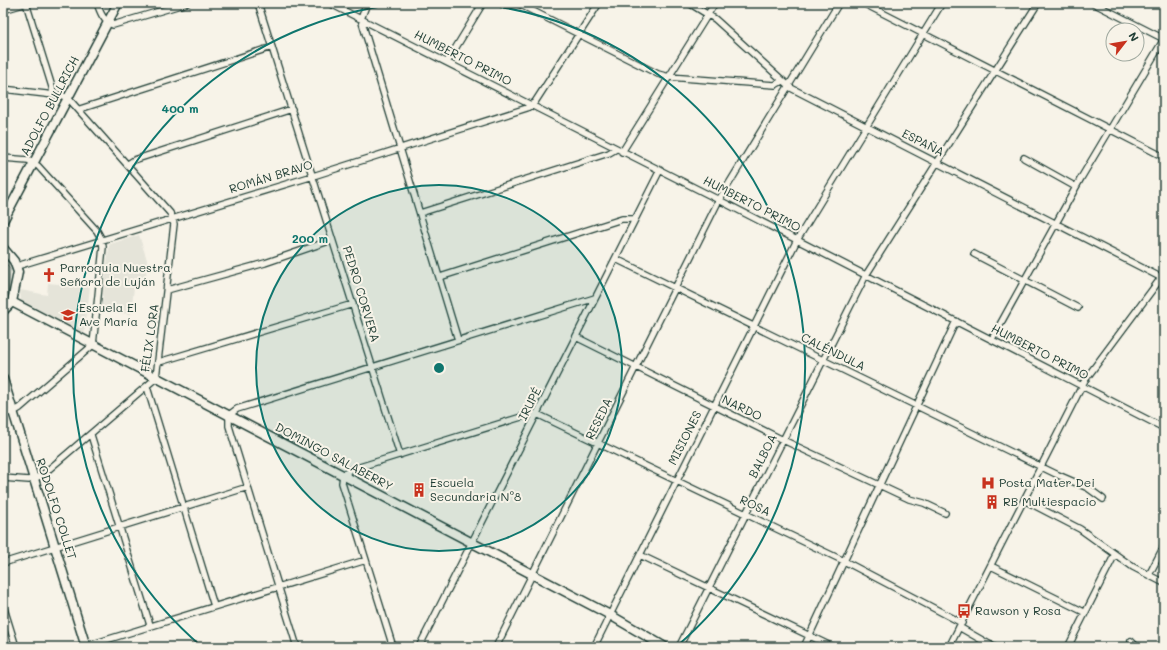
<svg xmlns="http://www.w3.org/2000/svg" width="1167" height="650" viewBox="0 0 1167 650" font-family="Mali,sans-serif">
	<rect width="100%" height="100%" fill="#f7f3e8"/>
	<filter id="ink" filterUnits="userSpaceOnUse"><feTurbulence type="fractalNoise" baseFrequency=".025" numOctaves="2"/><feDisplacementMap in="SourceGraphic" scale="8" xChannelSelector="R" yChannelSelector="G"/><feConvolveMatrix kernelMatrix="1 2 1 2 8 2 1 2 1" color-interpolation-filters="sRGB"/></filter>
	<g filter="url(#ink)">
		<path fill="#e5e4d9" d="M139,235L147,260L146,279L135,278L131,314L101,311L109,246L110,244Z
			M48,283L90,287L85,329L83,333L21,301L20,290L47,295Z"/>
		<path fill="#d3d5ca" stroke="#79897f" d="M3,259L10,269L8,300L3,304Z"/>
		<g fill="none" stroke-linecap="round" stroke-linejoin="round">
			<defs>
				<path id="street" d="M26,3L52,87L53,94
					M97,3C100,12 103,21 113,25L187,3
					M258,3L400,455
					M329,3L719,200L1164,428
					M367,3L361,19L458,340
					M517,3L658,74L669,77L775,85L782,81
					M689,3L715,19L791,88L1164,279
					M863,3L1164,157
					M1093,3L1164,39
					M3,10L27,3
					M447,62L483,3
					M3,89L63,96L68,98L170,213L174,224L156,378L41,476L29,480L3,478
					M80,109L272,47
					M622,152L715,3
					M3,158L28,160L38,166L97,231L102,240L103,247L93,345L20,408L13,412L3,413
					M1024,158L1076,187
					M128,164L134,160L292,109
					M420,213L609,153L616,149
					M974,254L1078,308
					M616,259L1058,475L1088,488L1103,499
					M17,266L313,176L527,108L535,102L599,3
					M440,277L622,219H635
					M167,290L265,263L332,240
					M576,337L783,440L909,499L924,503L945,513
					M992,339L1081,178L1164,39
					M159,362L353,304
					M147,387L214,606
					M91,435L150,625
					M1024,500L1080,529L1133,567L1164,583
					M640,555L833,647
					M3,563L248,487
					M991,566L1084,612
					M1149,575L1164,546
					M3,605L16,647
					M959,627L994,647
					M1131,641L1137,647
					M83,647L366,560
					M297,647L229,426V415L237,409L595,298
					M393,647L342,483L343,475L350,470L531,414H537L844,561L962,623
					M419,647L660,170
					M496,647L719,200L839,3
					M594,647L797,240L942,3
					M679,647L866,275L1038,3
					M804,647L956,321
					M949,647L1085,380L1164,274
					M1068,647L1115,554"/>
				<path id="secondary" d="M3,221L118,3
					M3,248L14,261L18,272L12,302L3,311
					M12,302L610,615L665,647
					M3,379L86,647"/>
			</defs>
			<use href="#street" stroke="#1f3d34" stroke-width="8"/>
			<use href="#secondary" stroke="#1f3d34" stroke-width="11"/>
			<use href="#street" stroke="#f7f3e8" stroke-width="5.5"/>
			<use href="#secondary" stroke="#f7f3e8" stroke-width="8"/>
		</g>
	</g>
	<circle cx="439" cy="368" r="183" fill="#0f766e" fill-opacity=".12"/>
	<g fill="none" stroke="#0f766e" stroke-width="2">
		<circle cx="439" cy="368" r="183"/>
		<path d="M201 646A366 366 0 0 1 410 3M468 3A366 366 0 0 1 677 646"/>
	</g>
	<defs>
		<symbol id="church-bare" viewBox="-9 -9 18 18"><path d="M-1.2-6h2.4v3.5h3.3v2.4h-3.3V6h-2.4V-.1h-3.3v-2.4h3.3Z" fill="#c8321e" stroke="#f7f3e8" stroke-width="2.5" paint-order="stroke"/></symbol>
		<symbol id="school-bare" viewBox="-9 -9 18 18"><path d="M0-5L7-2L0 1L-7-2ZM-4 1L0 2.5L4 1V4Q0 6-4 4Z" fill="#c8321e" stroke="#f7f3e8" stroke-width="2.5" paint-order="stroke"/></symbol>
		<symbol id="hospital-bare" viewBox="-9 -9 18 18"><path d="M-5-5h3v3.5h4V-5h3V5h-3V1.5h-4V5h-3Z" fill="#c8321e" stroke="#f7f3e8" stroke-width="2.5" paint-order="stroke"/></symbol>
		<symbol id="building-bare" viewBox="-9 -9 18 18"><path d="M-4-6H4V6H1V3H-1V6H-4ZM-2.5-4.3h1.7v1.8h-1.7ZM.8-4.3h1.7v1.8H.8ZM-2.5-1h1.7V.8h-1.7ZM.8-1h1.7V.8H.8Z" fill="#c8321e" stroke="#f7f3e8" stroke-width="2.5" paint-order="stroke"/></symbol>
		<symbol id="bus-bare" viewBox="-9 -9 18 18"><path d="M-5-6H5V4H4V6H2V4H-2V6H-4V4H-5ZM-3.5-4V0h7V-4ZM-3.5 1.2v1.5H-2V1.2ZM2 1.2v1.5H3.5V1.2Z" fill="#c8321e" stroke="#f7f3e8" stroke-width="2.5" paint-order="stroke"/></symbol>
	</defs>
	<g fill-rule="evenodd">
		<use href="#church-bare" x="39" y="265" width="20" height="20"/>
		<use href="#school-bare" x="58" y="305" width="20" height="20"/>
		<use href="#hospital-bare" x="978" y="473" width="20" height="20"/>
		<use href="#building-bare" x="409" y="480" width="20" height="20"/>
		<use href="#building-bare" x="982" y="492" width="20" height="20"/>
		<use href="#bus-bare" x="954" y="601" width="20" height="20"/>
	</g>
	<g text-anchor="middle" stroke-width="4" stroke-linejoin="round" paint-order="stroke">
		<g font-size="12" fill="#1f3d34" stroke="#f7f3e8">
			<text transform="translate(463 58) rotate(27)" y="4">HUMBERTO PRIMO</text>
			<text transform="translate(50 106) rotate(-62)" y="4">ADOLFO BULLRICH</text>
			<text transform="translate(923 143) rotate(27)" y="4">ESPAÑA</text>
			<text transform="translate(271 177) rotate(-17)" y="4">ROMÁN BRAVO</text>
			<text transform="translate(752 204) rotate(27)" y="4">HUMBERTO PRIMO</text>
			<text transform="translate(361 294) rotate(73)" y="4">PEDRO CORVERA</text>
			<text transform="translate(150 338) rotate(-82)" y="4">FÉLIX LORA</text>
			<text transform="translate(833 352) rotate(26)" y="4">CALÉNDULA</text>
			<text transform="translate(1040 352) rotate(27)" y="4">HUMBERTO PRIMO</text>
			<text transform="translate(530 404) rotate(-63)" y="4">IRUPÉ</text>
			<text transform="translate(742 408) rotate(26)" y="4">NARDO</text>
			<text transform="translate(599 419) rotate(-64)" y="4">RESEDA</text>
			<text transform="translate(685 438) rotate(-63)" y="4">MISIONES</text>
			<text transform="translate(763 456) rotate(-63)" y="4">BALBOA</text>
			<text transform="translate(334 457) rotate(28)" y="4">DOMINGO SALABERRY</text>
			<text transform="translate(755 506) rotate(25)" y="4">ROSA</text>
			<text transform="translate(56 509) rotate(72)" y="4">RODOLFO COLLET</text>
		</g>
		<g font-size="12" fill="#1f3d34" stroke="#f7f3e8" text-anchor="start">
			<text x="60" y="272">Parroquia Nuestra<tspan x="60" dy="14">Señora de Luján</tspan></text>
			<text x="79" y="312">Escuela El<tspan x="79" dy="14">Ave María</tspan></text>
			<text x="430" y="487">Escuela<tspan x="430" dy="14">Secundaria N°8</tspan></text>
			<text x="999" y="487">Posta Mater Dei</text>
			<text x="1003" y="506">RB Multiespacio</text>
			<text x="975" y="615">Rawson y Rosa</text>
		</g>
	</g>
	<circle cx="439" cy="368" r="6" fill="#0f766e" stroke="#f7f3e8" stroke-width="2"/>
	<g font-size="12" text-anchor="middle" font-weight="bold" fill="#0f766e" stroke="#f7f3e8" stroke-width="4" stroke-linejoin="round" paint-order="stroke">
		<text x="180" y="113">400 m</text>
		<text x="310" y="243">200 m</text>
	</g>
	<rect width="1167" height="650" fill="none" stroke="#f7f3e8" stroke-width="16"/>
	<rect x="8" y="8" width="1151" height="634" fill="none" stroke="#1f3d34" stroke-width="1.5" filter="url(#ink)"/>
	<g transform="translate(1125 42) rotate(59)"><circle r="19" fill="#f7f3e8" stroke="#a1aaa0"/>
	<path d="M0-3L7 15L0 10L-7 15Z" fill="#c8321e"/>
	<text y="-6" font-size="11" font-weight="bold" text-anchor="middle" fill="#1f3d34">N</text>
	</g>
</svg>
